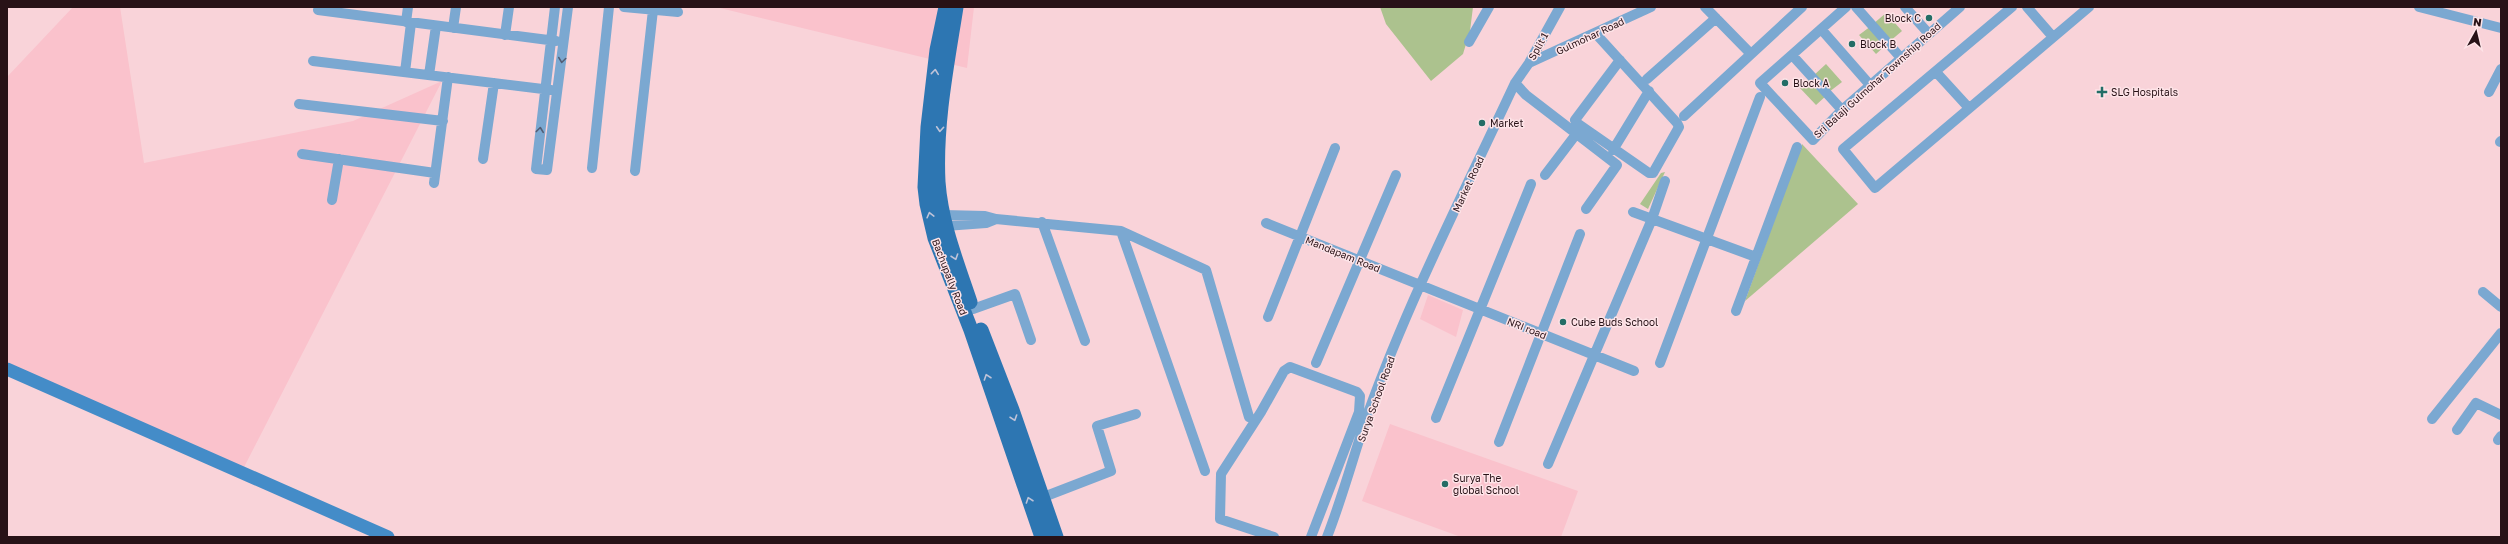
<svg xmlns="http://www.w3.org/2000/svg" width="2508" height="544" viewBox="0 0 2508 544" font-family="'Golos Text',sans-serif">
	<rect width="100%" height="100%" fill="#f9d3d9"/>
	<path fill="#fac2cc" d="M73,7H120L144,163L353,121L442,81L241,473L7,370V77Z
		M716,7H974L967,68Z
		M1428,295L1463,310L1456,337L1420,319Z
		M1390,424L1578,491L1561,537H1461L1362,501Z"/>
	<path fill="#acc28e" d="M1380,7H1473L1470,31L1463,54L1431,81L1386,24Z
		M1886,13L1902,31L1889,42L1873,24Z
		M1871,26L1887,44L1876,54L1859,35Z
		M1826,64L1842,82L1829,92L1813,76Z
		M1811,77L1827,95L1816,105L1799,87Z
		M1802,144L1858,204L1745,301Z
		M1665,172L1648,209L1640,204L1661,173Z"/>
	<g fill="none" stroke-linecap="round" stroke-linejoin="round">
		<path stroke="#7ba8d1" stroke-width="10" d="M555,7L536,169L547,170L568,7
			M624,7L678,12
			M1705,7L1750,53
			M1846,7L1760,83L1813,140L1842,110L1960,7
			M1856,7L1901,58
			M1905,7L1929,34
			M2012,7L1843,149L1875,188L2089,7
			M2027,7L2053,37
			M2419,7L2501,28
			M318,10L556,41
			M406,22L408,7
			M453,28L456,7
			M1821,29L1870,85
			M1596,34C1623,64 1650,93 1677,123L1679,127L1653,173H1649L1577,123L1575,120L1620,60
			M505,35L509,7
			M1469,42L1489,7
			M1792,55L1842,110
			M313,61L551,90
			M1529,63L1651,7
			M405,72L411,23
			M1936,72L1968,107
			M429,75L436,26
			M1647,79L1716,18
			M1515,83L1526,95L1617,165L1586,209
			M2489,92L2501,69
			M299,104L443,121
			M1684,116L1802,7
			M2500,142L2501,141
			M1613,150L1649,91
			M302,154L435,173
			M483,159L494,83
			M592,168L609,7
			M635,171L653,10
			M1545,175L1577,133
			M434,183L448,77
			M332,200L339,159
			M1633,212L1756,257
			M943,215L985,216L996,219L986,223L945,226
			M996,219L1121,231L1206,270L1249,417
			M1042,222L1085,341
			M1266,223L1634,371
			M1121,231L1205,471
			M2483,292L2501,307
			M973,309L1015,294L1031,340
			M1736,311L1797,147
			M1268,317L1335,148
			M1316,363L1396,175
			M1660,363L1760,97
			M1436,418L1531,184
			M2432,419L2501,333
			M2457,430L2476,403L2501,415
			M2498,440L2501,436
			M1499,442L1580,234
			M1548,464L1652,219L1665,181
			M1041,498L1111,471L1097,426L1136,414
			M1274,537L1220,519L1221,474L1261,412L1284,371L1290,367L1357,392L1360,396L1359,412L1311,537
			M1327,537C1343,496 1354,454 1368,413C1409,300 1464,192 1515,83L1529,63L1560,7"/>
		<path stroke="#448cc8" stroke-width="13" d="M7,369L388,537"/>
		<path stroke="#2d76b2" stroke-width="15" d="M946,7L937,50L928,127L925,187L927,204L935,238L971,330L1042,537
			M956,7C947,64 935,124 938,182C941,224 957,263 970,302
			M981,330L1012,410L1056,537"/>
	</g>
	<defs><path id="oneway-chevron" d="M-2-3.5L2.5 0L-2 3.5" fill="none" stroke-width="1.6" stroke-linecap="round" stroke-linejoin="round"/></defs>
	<g stroke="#525d74">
		<use href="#oneway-chevron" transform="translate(562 60) rotate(98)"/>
		<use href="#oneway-chevron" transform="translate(540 130) rotate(-83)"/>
	</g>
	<g stroke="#bfc3d8">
		<use href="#oneway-chevron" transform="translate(935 72) rotate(-84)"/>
		<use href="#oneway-chevron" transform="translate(940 129) rotate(94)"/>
		<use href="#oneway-chevron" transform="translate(930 215) rotate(-104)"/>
		<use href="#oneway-chevron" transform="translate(955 257) rotate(71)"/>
		<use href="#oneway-chevron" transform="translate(987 377) rotate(-109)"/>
		<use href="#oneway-chevron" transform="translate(1014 418) rotate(71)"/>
		<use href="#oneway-chevron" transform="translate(1029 500) rotate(-109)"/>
	</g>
	<g fill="#236d66" stroke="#fee4e8" stroke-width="1.5">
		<circle cx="1929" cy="18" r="4"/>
		<circle cx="1852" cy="44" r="4"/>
		<circle cx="1785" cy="83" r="4"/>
		<path d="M2100 86h4v4h4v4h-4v4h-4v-4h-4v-4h4z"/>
		<circle cx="1482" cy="123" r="4"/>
		<circle cx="1563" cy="322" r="4"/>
		<circle cx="1445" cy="484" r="4"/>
	</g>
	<g text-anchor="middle" stroke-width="3" stroke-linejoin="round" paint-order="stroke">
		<g font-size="10" fill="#281217" stroke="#fee4e8" text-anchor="start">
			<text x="1921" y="22" text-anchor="end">Block C</text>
			<text x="1860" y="48">Block B</text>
			<text x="1793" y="87">Block A</text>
			<text x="2111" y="96">SLG Hospitals</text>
			<text x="1490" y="127">Market</text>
			<text x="1571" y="326">Cube Buds School</text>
			<text x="1453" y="482">Surya The<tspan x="1453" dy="12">global School</tspan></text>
		</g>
		<g font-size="10" fill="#281217" stroke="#fee4e8">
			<text transform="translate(1590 36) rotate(-25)" y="4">Gulmohar Road</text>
			<text transform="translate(1538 46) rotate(-61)" y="4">Split 1</text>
			<text transform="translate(1877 80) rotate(-42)" y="4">Sri Balaji Gulmohar Township Road</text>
			<text transform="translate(1468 184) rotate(-65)" y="4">Market Road</text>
			<text transform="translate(1343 254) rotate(22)" y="4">Mandapam Road</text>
			<text transform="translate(950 277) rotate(69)" y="4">Bachupally Road</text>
			<text transform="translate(1527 328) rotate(22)" y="4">NRI road</text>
			<text transform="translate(1376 399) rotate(-70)" y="4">Surya School Road</text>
		</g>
	</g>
	<rect width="2508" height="544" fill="none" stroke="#281217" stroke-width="16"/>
	<g transform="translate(2476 32) rotate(8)" stroke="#fee4e8" stroke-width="3" paint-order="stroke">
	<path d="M0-3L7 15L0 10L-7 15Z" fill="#281217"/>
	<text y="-6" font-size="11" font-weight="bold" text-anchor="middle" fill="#281217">N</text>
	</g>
</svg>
